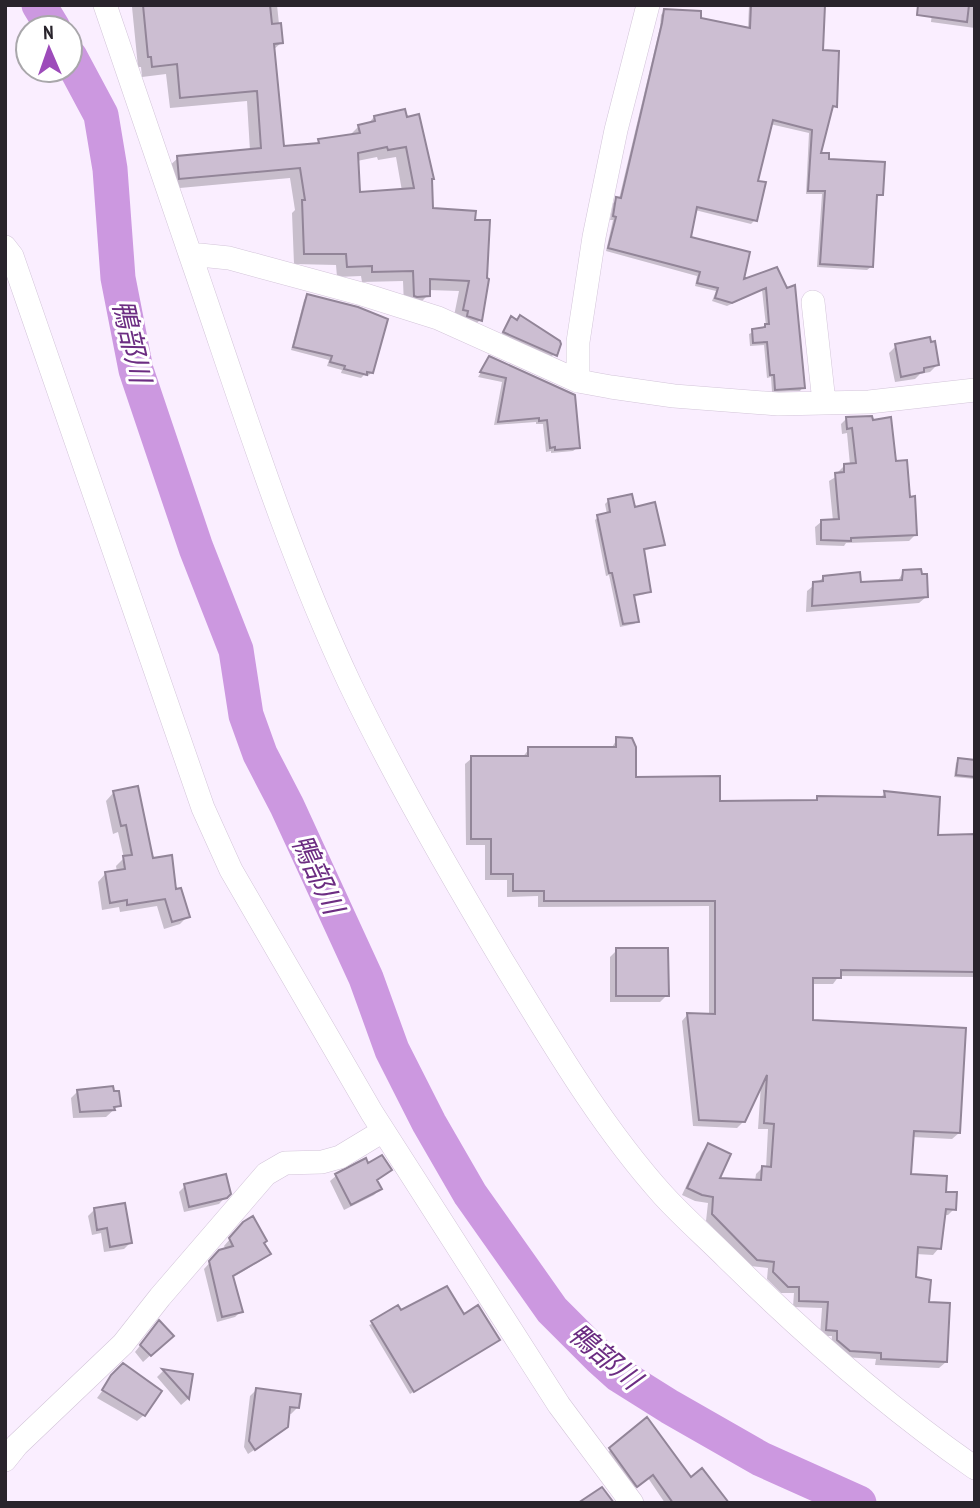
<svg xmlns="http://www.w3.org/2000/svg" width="980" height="1508" viewBox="0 0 980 1508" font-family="'PT Sans Narrow','Noto Sans JP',sans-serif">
	<rect width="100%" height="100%" fill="#faeeff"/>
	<path fill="#0003" fill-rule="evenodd" d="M134,5H277L281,43L273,50L283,148L315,145L319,141L349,136L359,126L367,125L374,117L404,111L430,180L431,210L474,212L480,320L469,331L453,321L459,291L428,290V295L417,306H404L403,281L362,282L361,276L337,277L336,265L294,264L292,213L295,210L290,178L169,189L167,168L178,158L250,151L247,101L170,108L166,74L142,77L141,67H138L132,7ZM377,157L378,160L396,157L402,191L358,194L357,161Z
		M749,5H824L821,52L835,106L832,109L819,154L881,194L875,198L871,267L867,270L817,267L822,194H806L809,133L770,124L756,182L755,220L751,224L695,210L689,239L741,282L776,269L803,387L800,391L772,392L771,377L767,378L764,345L750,346L749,334L766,326L762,290L727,306L712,301L716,291L695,286L697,276L606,251L613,220H610L613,203L619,199L660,27L661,15L664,11L748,29Z
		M933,5H975V28L931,22Z
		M307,296L372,372L368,376L364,375L361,378L341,373L342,370L327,366L329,360L291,350L304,300Z
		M509,321L554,354L551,357L501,335Z
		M896,346L937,365L930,372L920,374L915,379L895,382L889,353Z
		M490,358L578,447L573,451L551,453V451L546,452L543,424H536V422L494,425L502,382L478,377Z
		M847,418L895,463L915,535L909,541L846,543L844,546L816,545L815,527L821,522L833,521L829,481L839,475L838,472L844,466L850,465L847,433L842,434L841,424Z
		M608,501L633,509L663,544L659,547L642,551L649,591L645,594L633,597L638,621L634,624L620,627L609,575L606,576L595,520L598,517L607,514L605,504Z
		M904,571L926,597L919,603L806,612L807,591L824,577L859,583L897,582Z
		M617,739L635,778L719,802H813L818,798L879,799L885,793L936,836H974L975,813V977L839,976L833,984H811V1022L959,1133L952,1139L912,1137L909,1176L945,1193L954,1209L948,1215H943L939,1248L933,1255L916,1254L914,1279L928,1304L946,1362L939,1368L875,1365L876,1359L843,1357L831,1347L832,1336H820L822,1308L793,1307L794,1293H781L767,1279L768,1268L750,1266L706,1221L708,1203L695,1201L682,1195L702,1152L708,1145L717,1179L755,1181L756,1174L762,1168H766L768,1129H758L761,1084L744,1121L737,1128L693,1126L682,1021L688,1014L709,1016V906L538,907V896L507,897V880H485V845H466L465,764L472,758H522L529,749H611Z
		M959,760L975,762V779L954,777L956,763Z
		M114,792L151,859L175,892L188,916L180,924L164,929L157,906L120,912L119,907L102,910L98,882L106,873L117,872L116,866L124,858L118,832L113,834L106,801Z
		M617,950L667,995L660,1002H610V957Z
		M78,1091L119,1105L106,1117L73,1118L71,1098Z
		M368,1166L390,1170L376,1181L380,1189L374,1195L344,1210L330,1181L337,1175Z
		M185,1186L229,1193L219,1204L184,1212L179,1192Z
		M94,1210L130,1243L124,1249L104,1252L101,1233L92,1235L88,1216Z
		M237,1231L263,1244L268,1254L262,1260L232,1278L241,1311L235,1317L217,1322L204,1269L214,1258L226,1250L224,1246Z
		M400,1312L463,1316L498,1340L410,1394L369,1325Z
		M153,1329L164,1343L143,1362L135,1352Z
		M163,1371L191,1375L188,1399L181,1405L157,1377Z
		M116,1372L144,1415L137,1421L97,1398Z
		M256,1390L297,1408L291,1414L288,1413L286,1426L280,1433L248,1454L244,1447L250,1396Z
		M646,1419L691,1479L718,1503H665L648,1478L632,1490L605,1455Z"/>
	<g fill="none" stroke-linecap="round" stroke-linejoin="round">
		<path stroke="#cc98e0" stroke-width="35" d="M39,5L53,28
			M70,57L101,115L110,169L118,278L136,370L196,548L236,650L246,715L260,754L287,806L366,978L392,1050L429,1123L470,1194L552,1310L599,1357L619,1375L670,1407L761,1459L859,1503"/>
	</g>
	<path fill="#ccbed2" stroke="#928598" stroke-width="2" fill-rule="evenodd" d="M143,5H270L272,24L281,23L283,43L274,44L284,146L319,143L318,139L360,133L358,125L375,121L374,116L405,109L407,117L419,114L434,179H432L433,208L476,211L475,220H490L487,278L489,279L482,321L467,316L468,311L463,310L469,281L430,279V296L417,297L414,296L413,271L372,272V266L347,267L346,254H304L302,200H305L300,168L179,179L177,156L261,148L257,91L180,98L177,64L152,67L151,57H148ZM387,147L388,150L406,147L414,188L360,192L358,153Z
		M751,5H825L823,50L839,51L837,107L833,106L821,153H829V159L885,162L883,195H877L873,267L820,264L825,191H808L812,130L773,120L758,181L766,182L757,221L697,207L691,237L750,252L744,279L777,267L787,288L795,285L805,388L775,390L774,375H770L767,342L753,343L752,329L765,327V324H769L766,288L732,303L715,298L718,288L697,283L700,272L608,248L616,217L613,216L616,197L621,198L662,23L664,9L701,11V18L750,28Z
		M918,5H969L967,22L917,15Z
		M307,294L358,307L388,319L373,373L367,372V375L344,369L345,366L330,362L332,356L293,347Z
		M520,315L560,341L561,344L557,356L503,332L511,316L517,320Z
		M930,337L931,342L935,341L939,365L924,368V372L901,377L895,344Z
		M489,356L575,395L580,448L555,450V447L550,448L547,420L539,421V418L498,422L506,378L480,372Z
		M872,416L873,420L891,417L896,461L907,460L910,497L915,496L917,535L851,538V541L821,540V520L839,519L835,473L844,472V464L856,463L852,428L847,429L846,417Z
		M632,494L635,507L655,502L665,545L644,549L651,592L634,595L639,622L623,624L612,573H609L597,515L610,512L608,499Z
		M921,569L922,574H927L928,597L812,606L813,582L823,581V576L860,572L861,582L902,580L903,570Z
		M616,737L632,738L636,747V777L720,776V801L817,800V796L885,797L884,791L940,797L938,835L975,834V972L841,970V978H813V1020L966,1028L960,1133L914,1131L911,1174L947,1176L946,1192H957L956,1210L946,1209L941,1249L918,1247L916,1277L931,1280L929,1302L950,1303L947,1362L881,1359V1353L850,1351L837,1340V1331L826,1330L828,1302L799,1301V1287H788L773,1272L774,1262L757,1260L712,1214L713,1197L702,1195L687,1188L708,1143L731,1154L720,1178L761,1180L762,1166L771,1167L774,1124L764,1123L767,1075L745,1122L699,1120L687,1013L715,1014V901H544V891H513V874H491V839H471V756H528V747H616Z
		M958,758L975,760V777L956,775Z
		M138,786L153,858L172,855L176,889L181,888L190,917L172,922L165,899L127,905V900L110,903L105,872L125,869L123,856L132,855L126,825L121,826L113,791Z
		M616,948H668L669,996H616Z
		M113,1086L114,1091H119L121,1106L114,1107L115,1110L80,1112L77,1090Z
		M382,1155L392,1170L377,1180L382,1189L351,1205L335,1174L366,1158L368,1163Z
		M226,1174L231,1194L227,1198L189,1207L184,1184Z
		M125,1203L132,1243L110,1247L107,1228L97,1230L94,1208Z
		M253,1216L267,1241L264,1243L271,1254L233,1276L243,1312L222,1317L209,1261L219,1250L233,1246L229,1238L243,1222Z
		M447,1286L464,1314L478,1305L500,1340L414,1392L371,1321L398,1305L401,1310Z
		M159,1320L174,1336L151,1356L140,1345Z
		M123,1363L162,1391L145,1416L102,1390L111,1375Z
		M162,1369L193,1374L189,1399Z
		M256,1388L301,1394L299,1408L290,1407L288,1427L255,1450L249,1441Z
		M647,1417L691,1477L702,1468L729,1503H673L653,1475L637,1487L609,1448Z
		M602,1487L614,1503H578Z"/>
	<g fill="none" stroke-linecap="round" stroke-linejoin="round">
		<defs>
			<path id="street" d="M105,5L190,254L229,258L362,294L438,318L578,381L611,387L674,396L778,404L869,402L975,390
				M5,247L12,256L203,808L231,870L372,1113L559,1405L632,1503
				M190,254C240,398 285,546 350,684C397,782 452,877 508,970C555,1047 602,1127 663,1195C683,1217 706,1237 727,1258C804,1334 886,1406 975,1468
				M813,302L824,402
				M578,381V342L594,237L616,130L648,5
				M5,1460L17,1445L123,1344L160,1297L266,1174L285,1163L322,1162L340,1157L383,1131"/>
		</defs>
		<use href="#street" stroke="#d3c5d9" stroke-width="24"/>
		<use href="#street" stroke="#fff" stroke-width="23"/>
	</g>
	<g text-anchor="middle" stroke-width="6" stroke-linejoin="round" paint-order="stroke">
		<g font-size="28" font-style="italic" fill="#6c2d82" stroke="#fff">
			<text transform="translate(132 341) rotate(77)" y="10">鴨部川</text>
			<text transform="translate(318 874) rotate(65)" y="10">鴨部川</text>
			<text transform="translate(605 1356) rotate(40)" y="10">鴨部川</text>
		</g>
	</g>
	<rect width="980" height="1508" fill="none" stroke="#29242c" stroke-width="14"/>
	<g transform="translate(49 49) rotate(358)"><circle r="33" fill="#ffffff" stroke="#a9a7ab" stroke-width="2"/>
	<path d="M0-5L12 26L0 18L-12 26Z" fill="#9d4bba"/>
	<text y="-10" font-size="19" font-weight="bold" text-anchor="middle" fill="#29242c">N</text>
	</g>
</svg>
